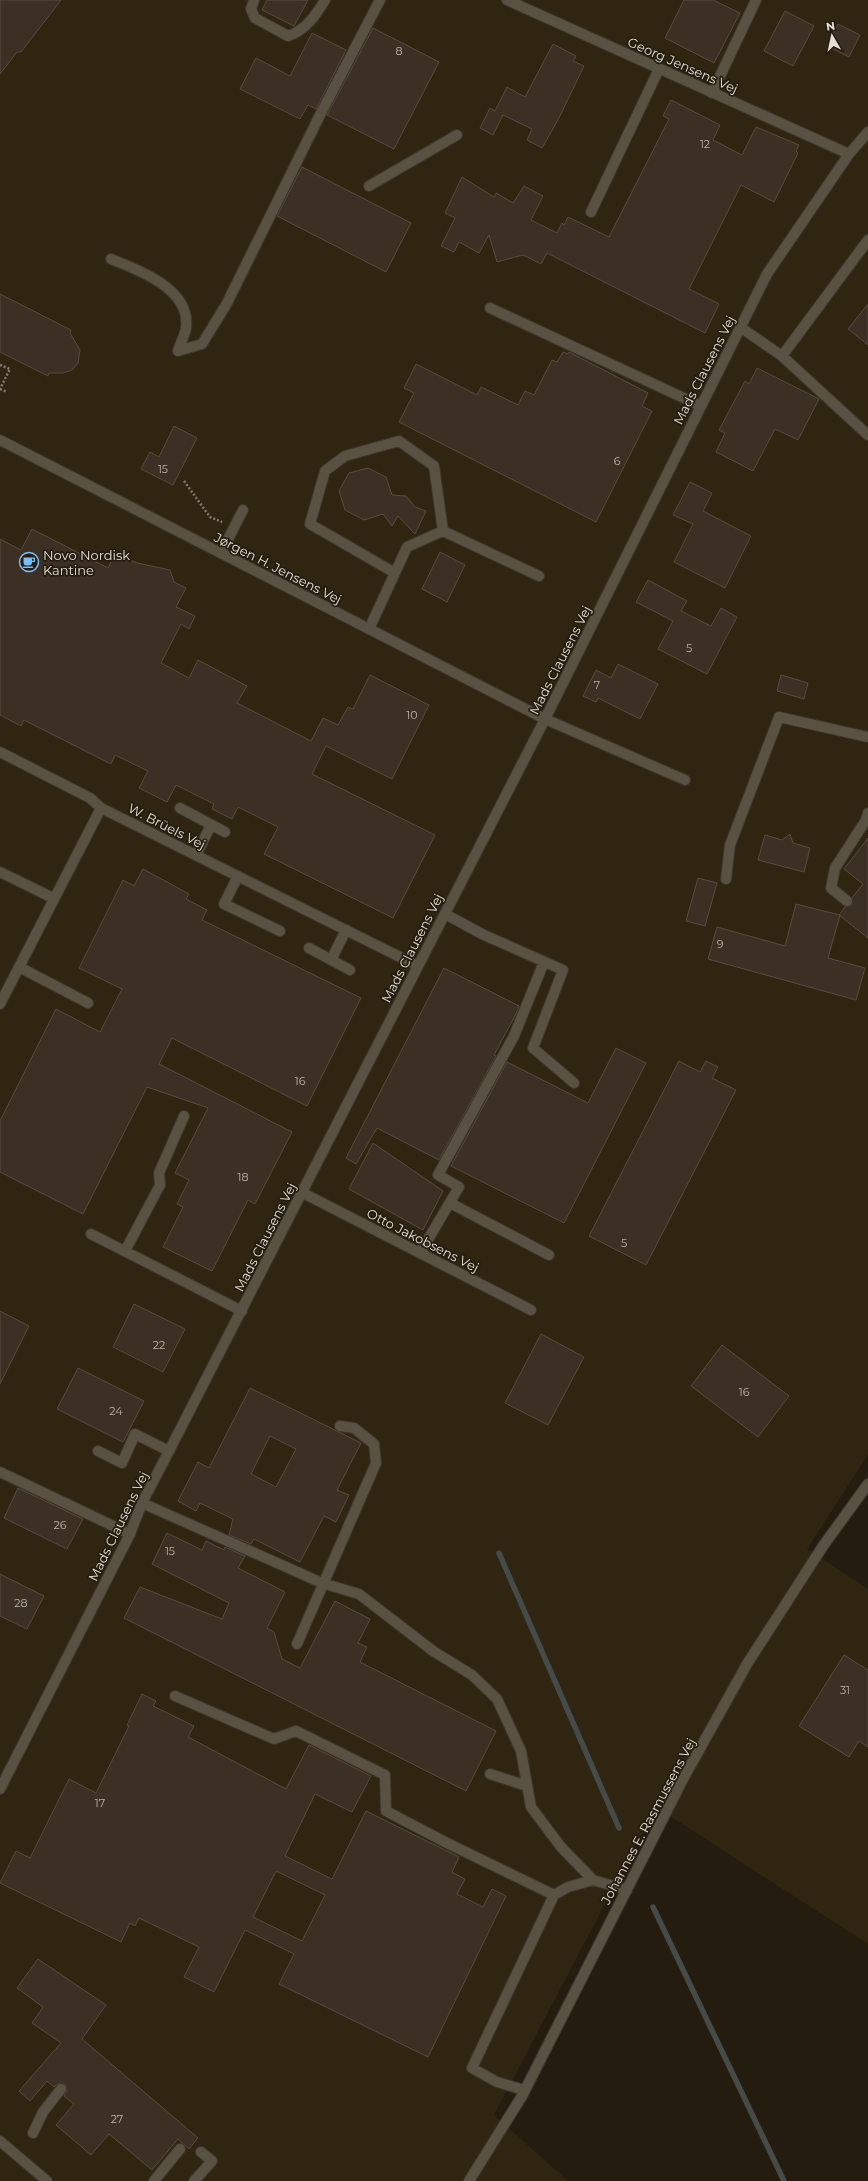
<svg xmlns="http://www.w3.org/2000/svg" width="868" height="2181" viewBox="0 0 868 2181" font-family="Montserrat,sans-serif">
	<rect width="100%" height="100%" fill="#241d0f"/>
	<path fill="#2f2511" d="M0,0H868V1455L807,1549L868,1589V1944L656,1807L494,2115L568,2181H0Z"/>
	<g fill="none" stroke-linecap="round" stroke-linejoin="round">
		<path stroke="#444b49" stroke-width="5.5" d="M499,1553L619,1828
			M653,1907L784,2181"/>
	</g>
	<path fill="#3c3024" stroke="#594c40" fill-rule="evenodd" d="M0,0H61L21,52H17L0,74Z
		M267,0H308L294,26L262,10Z
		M684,0H713L740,13L714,63L665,38Z
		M785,11L814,26L793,66L764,51Z
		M838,24L860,35L849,57L827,46Z
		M373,28L439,62L394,149L327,115Z
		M312,33L346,50L316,109L308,105L300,119L240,89L256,58L290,76Z
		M553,44L576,56L573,61L584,66L558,120L542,148L527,140L532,129L503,115L493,135L480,128L490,108L495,111L507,87L525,97Z
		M671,100L720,125L713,140L742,155L756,127L799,145L796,151L798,153L774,202L741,185L689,289L719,304L705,333L547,253L541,264L523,255L497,262L489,235L479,253L459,242L454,252L441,246L455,218L445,213L462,177L494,197L496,193L513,203L524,186L543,196L531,220L557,233L562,223L564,225L568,217L609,237L669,119L663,116Z
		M302,167L411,223L386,272L277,216Z
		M0,294L71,330L70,333L80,350L78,363L72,370L63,373H49L48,376L0,352Z
		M868,304V345L848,329Z
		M563,352L568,354L569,352L648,393L642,406L652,411L596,522L399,422L414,393L404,388L416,364L477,395L481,387L518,405L525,391L534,395L552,360L557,362Z
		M757,368L819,399L798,440L775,429L753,471L716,452L725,433L719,430L745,381L749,384Z
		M174,426L197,438L173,485L141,469L150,452L159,457Z
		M368,468L386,477L392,495L406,496L415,507L426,511L415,534L398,516L392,526L383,514L364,520L345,510L339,491L349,473Z
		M690,482L712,493L703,511L751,536L725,588L674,562L693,524L673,515Z
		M32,529L108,568L115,553L137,563L170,570L174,582L186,588L176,607L195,616L189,629L181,624L161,663L189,678L198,660L247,686L237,703L311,741L323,718L338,725L348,707L353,709L370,675L429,705L392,779L326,746L312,774L435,835L393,918L264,854L278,827L238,807L232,819L212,809L214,804L176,785L167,802L139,788L148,771L115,755L111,764L24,720L21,726L0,715V539L21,550Z
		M440,552L465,565L447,602L422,589Z
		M648,580L687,601L681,611L711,626L721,608L737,617L707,674L658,649L673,621L636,602Z
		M618,664L658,684L640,719L598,698L596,702L583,696L596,670L611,678Z
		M781,675L808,683L804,699L777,691Z
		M790,834L793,843L810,848L804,872L758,860L765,835L782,840Z
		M868,838V938L839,915L845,907L852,905V898L863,884L844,869Z
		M143,869L189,894L186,899L207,910L202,920L361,998L307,1106L172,1038L159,1064L292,1132L255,1204L248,1200L212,1271L163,1247L183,1207L177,1204L189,1180L175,1173L208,1108L147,1087L83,1214L0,1172V1121L56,1009L100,1032L122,989L79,968L123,880L134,886Z
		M698,878L717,883L705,926L686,921Z
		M796,904L840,915L828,958L865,968L856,1000L708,959L717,927L785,946Z
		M444,968L519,1006L518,1010L494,1055L496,1056L439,1160L377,1128L356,1164L346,1158Z
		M616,1048L646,1063L564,1223L451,1166L507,1062L588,1103Z
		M679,1061L700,1072L706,1061L718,1067L712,1078L736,1090L646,1265L589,1236Z
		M373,1143L443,1191L423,1230L349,1189Z
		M134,1304L185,1329L163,1372L113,1347Z
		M0,1311L29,1326L0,1384Z
		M541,1334L584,1357L548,1425L505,1403Z
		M722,1345L789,1396L758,1437L691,1386Z
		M78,1368L144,1401L123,1442L57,1409Z
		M250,1388L361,1443L337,1490L349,1495L336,1522L324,1516L300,1562L254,1539L251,1544L229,1535L233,1519L200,1503L196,1511L178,1501L198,1462L209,1468ZM270,1436L296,1449L276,1487L251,1474Z
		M18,1488L83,1519L67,1549L4,1518Z
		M167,1533L202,1550L206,1541L224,1550L225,1547L245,1556L238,1568L285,1592L267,1628L274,1632L282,1659L300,1668L335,1601L370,1619L358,1643L367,1647L360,1662L496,1731L466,1791L124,1618L140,1587L222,1619L229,1603L152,1564Z
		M0,1574L44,1596L27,1629L0,1616Z
		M844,1655L868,1670V1747L859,1741L849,1757L799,1726Z
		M142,1694L156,1701L153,1706L194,1726L188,1737L286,1789L309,1745L371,1776L352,1812L315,1794L285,1856L332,1879L366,1811L459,1857L452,1872L465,1879L457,1894L483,1907L492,1889L506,1896L428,2057L279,1984L294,1954L245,1930L214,1992L184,1977L199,1947L139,1918L135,1926L130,1923L121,1942L0,1883L16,1851L30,1858L69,1779L96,1793L129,1726L127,1725ZM276,1871L325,1895L302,1941L253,1917Z
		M38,1959L106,2005L82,2039L198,2138L189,2149L178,2139L152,2170L109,2134L91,2155L56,2125L74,2104L64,2096L67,2090L65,2084L59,2083L54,2087L47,2081L30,2101L19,2091L61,2043L32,2023L43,2007L17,1988Z"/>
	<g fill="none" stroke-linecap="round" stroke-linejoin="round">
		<defs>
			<path id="service" d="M254,0L251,9L255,18L288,36C306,30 316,15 325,0
				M712,93L756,0
				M369,186L457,135
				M591,212L659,69
				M111,259C139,270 191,289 186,328C185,335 180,344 178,351
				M490,308L701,406
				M740,327L782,356L868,240
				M178,351L202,344L226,305L321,113L380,0
				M782,356L868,435
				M221,553L243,510
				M395,573L310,524L325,471L345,456L399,441L434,466L443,531
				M369,629L407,547L443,531L539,576
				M545,719L685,780
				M0,752L90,798L101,808
				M180,808L225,832
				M196,855L211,825
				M0,872L53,898
				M238,876L224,904L280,931
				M726,879L730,845L779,717L868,737
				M847,901L831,888L835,868L866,820L868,813
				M445,914L484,935L563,970L533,1048L574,1083
				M309,948L350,970
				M331,960L346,930
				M19,967L88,1003
				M450,1203L549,1255
				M91,1234L242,1311
				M125,1251L160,1185L159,1173L184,1116
				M420,1253L459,1187L438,1175L514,1036L544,962
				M98,1451L122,1463L135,1434L169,1451
				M0,1472L130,1534
				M142,1503L322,1583L359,1594L433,1651L472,1675L497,1699L521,1751L531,1807L561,1847L593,1880
				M297,1644L376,1463L374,1444L354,1428L340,1426
				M175,1696L274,1739L296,1731L385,1775L386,1811L447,1843L554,1895
				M490,1774L527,1786
				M524,2090L497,2082L472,2068L554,1895L568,1887L593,1880L627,1890
				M33,2133L43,2112L61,2089
				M154,2181L180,2149
				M194,2181L212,2161L201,2152"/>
			<path id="minor" d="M507,0L849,154
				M0,440L545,719
				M0,1004L101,808L418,966
				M303,1193L531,1310
				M0,1789L130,1534L142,1503L169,1451L545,719L767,274L849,154L868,132
				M0,2141L47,2181
				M469,2181L522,2096L682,1781L747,1664L823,1546L868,1484"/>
		</defs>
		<use href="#service" stroke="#3c372f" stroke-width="12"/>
		<use href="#minor" stroke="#3c372f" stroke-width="12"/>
		<path stroke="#837d72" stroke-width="2.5" stroke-dasharray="2 2" stroke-linecap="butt" d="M0,365L10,369L0,389
			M0,389L7,392
			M184,481L210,517L222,522"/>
		<use href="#service" stroke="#595142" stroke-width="10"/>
		<use href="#minor" stroke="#595142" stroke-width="10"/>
	</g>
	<defs>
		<symbol id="cafe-ring" viewBox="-11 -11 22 22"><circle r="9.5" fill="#241d0f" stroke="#7cbef9" stroke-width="1.5"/><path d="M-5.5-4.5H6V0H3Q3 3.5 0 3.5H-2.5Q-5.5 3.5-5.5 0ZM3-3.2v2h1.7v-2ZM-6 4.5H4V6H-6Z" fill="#7cbef9"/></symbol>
	</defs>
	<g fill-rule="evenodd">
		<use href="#cafe-ring" x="18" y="551" width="22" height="22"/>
	</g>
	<g text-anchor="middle" stroke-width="3.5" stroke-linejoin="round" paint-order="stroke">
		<g font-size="11" fill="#b9b3aa">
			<text x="399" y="55">8</text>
			<text x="705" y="148">12</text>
			<text x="617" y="465">6</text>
			<text x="163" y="473">15</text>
			<text x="689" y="652">5</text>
			<text x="597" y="689">7</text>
			<text x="412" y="719">10</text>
			<text x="720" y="948">9</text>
			<text x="300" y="1085">16</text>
			<text x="243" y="1181">18</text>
			<text x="624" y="1247">5</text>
			<text x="159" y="1349">22</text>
			<text x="744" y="1396">16</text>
			<text x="116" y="1415">24</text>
			<text x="60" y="1529">26</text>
			<text x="170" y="1555">15</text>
			<text x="21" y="1607">28</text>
			<text x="845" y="1694">31</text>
			<text x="100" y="1807">17</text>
			<text x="117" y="2123">27</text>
		</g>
		<g font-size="13" fill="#e3dfd6" stroke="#241d0f">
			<text transform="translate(683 65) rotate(24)" y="5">Georg Jensens Vej</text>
			<text transform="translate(704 370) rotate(-63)" y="5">Mads Clausens Vej</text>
			<text transform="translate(278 568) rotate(27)" y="5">Jørgen H. Jensens Vej</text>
			<text transform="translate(560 660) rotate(-63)" y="5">Mads Clausens Vej</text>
			<text transform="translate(167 826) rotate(27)" y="5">W. Brüels Vej</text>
			<text transform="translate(412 948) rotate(-63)" y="5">Mads Clausens Vej</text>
			<text transform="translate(265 1237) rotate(-63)" y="5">Mads Clausens Vej</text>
			<text transform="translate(423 1240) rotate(27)" y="5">Otto Jakobsens Vej</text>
			<text transform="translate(118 1526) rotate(-64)" y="5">Mads Clausens Vej</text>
			<text transform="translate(648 1821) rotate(-62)" y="5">Johannes E. Rasmussens Vej</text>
		</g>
		<g font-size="13" fill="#e3dfd6" stroke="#241d0f" text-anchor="start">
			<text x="43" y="560">Novo Nordisk<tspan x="43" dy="15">Kantine</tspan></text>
		</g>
	</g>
	<g transform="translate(832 36) rotate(351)" stroke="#241d0f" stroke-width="3" paint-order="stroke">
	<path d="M0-3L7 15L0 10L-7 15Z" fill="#e3dfd6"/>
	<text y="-6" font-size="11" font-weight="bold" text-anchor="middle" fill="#e3dfd6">N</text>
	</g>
</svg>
